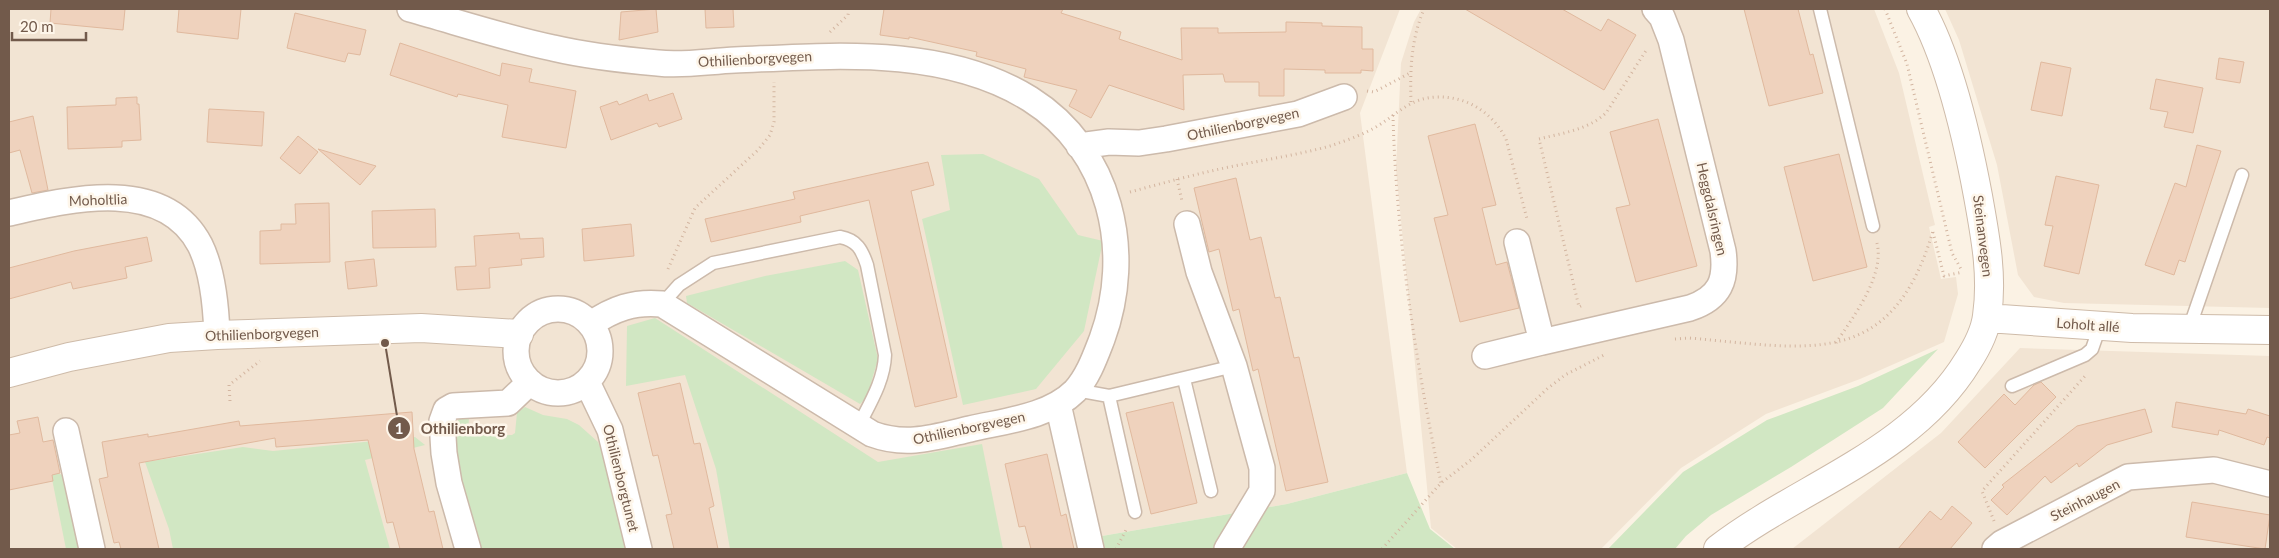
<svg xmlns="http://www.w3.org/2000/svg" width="2279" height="558" viewBox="0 0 2279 558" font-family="Lato,sans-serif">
	<rect width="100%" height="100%" fill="#fbf2e4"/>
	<path fill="#f2e4d3" d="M9,9H1400L1360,113L1407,473L1287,504L1102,536L1105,549H9Z
		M1421,9H1874L1899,73L1935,225L1929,227L1941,279L1956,277L1958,294L1944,342L1860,379L1766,414L1681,468L1601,549H1457L1431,528L1396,169L1401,63L1414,22Z
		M1945,9H2270V308L2064,303L2034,297L2018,275L1997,165L1959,40Z
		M2020,348L2270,356V549H1792L1941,433Z"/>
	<path fill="#d1e7c3" d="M983,154L1039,179L1078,235L1103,241L1084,331L1036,389L963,405L922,219L950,210L941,155Z
		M845,261L858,270L878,359L867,397L860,404L687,303L686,296L765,276Z
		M655,318L878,462L982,444L1003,549H730L716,469L685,375L626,386L627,326Z
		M1938,349L1883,408L1791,467L1711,515L1686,536L1675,549H1608L1683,472L1767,420L1858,386Z
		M525,407L543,415L567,419L579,425L598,442L605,460L625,549H478L456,469L453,427L460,418L469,417L468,435H512L515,433L517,413Z
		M415,437L425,445L365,460L390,549H173L169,529L145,462L243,447L273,451Z
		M50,469L68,478L82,549H66Z
		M1407,473L1430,529L1455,549H1105L1102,536L1287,504Z"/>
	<path fill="#efd2bd" stroke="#e0b99e" d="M51,9H125L123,30L50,23Z
		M179,9H241L238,39L177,32Z
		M656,9L658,32L619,40L621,12Z
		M705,9H733L734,27L706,28Z
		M884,9H1063L1061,13L1121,32L1119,39L1182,60L1181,28H1218V33L1286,32V22L1322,23V26L1362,27V49H1373V71L1361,70V73H1325V70L1284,69V96H1259V82H1225L1223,74L1183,75L1184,110L1109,85L1091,118L1069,106L1077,90L1024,77L1026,69L976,56L977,52L909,37V39L880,35Z
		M1465,9H1562L1601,31L1608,19L1636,35L1604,90Z
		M1744,9H1798L1810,55L1813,54L1823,93L1769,106Z
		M295,13L366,30L360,55L348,53L345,62L287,48Z
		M400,43L500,76L502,63L532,69L529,82L576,91L566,148L502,137L508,105L458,94L457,97L390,75Z
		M2219,58L2244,62L2240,83L2216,79Z
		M2041,62L2071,68L2062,116L2031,110Z
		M2156,79L2203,88L2193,133L2164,127L2168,112L2150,109Z
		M673,93L682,119L659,127L657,123L611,140L600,107L617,101L619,105L647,94L649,101Z
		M137,97V104H139L141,140L122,141V147L68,149L67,107L116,105V98Z
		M209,109L264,112L262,146L207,142Z
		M33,116L48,190L32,193L20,150L9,153V122Z
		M1658,119L1697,266L1636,282L1616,208L1630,205L1610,132Z
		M1475,124L1496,205L1482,208L1496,265L1507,262L1519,308L1460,322L1434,218L1448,215L1428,136Z
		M298,136L318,152L300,174L280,158Z
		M2197,145L2221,151L2185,262L2179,260L2174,275L2145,265L2175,183L2186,187Z
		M318,149L376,166L360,185Z
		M1839,154L1867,267L1813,281L1784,167Z
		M928,162L934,185L911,191L957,397L915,407L869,200L800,216L801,222L711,242L705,219L795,199L793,192Z
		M2056,176L2099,185L2079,274L2044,266L2053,226L2045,225Z
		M1236,178L1250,240L1261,237L1275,298L1280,297L1294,358L1299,357L1328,482L1286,491L1258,369L1253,371L1239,309L1233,311L1219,249L1209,252L1194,188Z
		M329,203L330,262L260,264V231L281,230V224H296L295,204Z
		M435,209L436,247L373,248L372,211Z
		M631,224L634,256L584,261L582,229Z
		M519,233L520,239L543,238L544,257L521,259L522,265L489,268L490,288L457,290L455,267L476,266L474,236Z
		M147,237L152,261L125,267L127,278L73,289L71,282L9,299V268L74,251Z
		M374,259L377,286L348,289L345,262Z
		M2041,382L2056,397L1985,468L1958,442L2004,394L2015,405L2034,385Z
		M680,383L694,444L700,443L714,506L709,508L718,549H674L666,515L672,514L658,455L653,456L638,393Z
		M1173,402L1197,503L1151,514L1126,413Z
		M2176,402L2246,414L2248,409L2270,416V438L2267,437L2264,445L2219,430L2218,435L2172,427Z
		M2145,409L2152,432L2107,445L2079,467L2077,463L2051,483L2045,476L2007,515L1991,500L2004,487L2002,485L2077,426Z
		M412,412L414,449L429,512L434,511L443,549H400L393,522L387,523L368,440L276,447L275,438L139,463L159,549H121L119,542L114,543L99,479L108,477L102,442L148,434V437L239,421L240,426Z
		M38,417L43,442L53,440L60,473L52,475L53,481L9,490V435L20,433L17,421Z
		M1047,454L1061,516L1066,514L1074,549H1031L1025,526L1019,527L1005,464Z
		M2192,502L2270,515L2265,549L2186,537Z
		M1952,506L1972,523L1950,549H1898L1930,511L1941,520Z"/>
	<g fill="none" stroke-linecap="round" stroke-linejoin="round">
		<defs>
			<path id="lane" d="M1820,9L1873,226
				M662,304L679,285L713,263L840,237C857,240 862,250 867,265L885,355C884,381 870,403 858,427
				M2189,329L2242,175
				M1184,379L1211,491
				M2012,386L2085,355L2092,349L2100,326
				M1076,390L1109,396L1234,366
				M1109,396L1135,512"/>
			<path id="street" d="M410,9C457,22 505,38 553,48C587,56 624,60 658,63C683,66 710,61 735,60C831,56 943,45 1030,99C1111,150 1134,252 1102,339C1095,357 1088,377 1075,391C1049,417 1004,421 970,429C935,437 907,447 872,434L662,304C634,301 613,309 591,324
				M1079,146L1109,142L1139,143L1166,139L1298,114L1344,97
				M9,213C70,199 164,176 200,245C213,271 216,306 217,335
				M1187,224L1199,272L1234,366L1262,468V491L1227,549
				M1517,242L1542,342L1690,308C1720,298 1727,280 1723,251L1671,40L1662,17L1655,9
				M516 351a42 42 0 1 1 84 0a42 42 0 1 1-84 0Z
				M1485,356L1542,342
				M587,382L610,430L639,549
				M1058,404L1091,549
				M66,431L92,549
				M468,549L449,483L444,453L442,421L446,410L453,406L508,403L530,382
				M1995,549L2002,543L2128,477L2214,470L2270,484"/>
			<path id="secondary" d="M1987,318L2132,328L2270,330
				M9,373L69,357L169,338L217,335L421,328L519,334
				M1718,549C1800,486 1912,453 1968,361C1977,347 1985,332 1987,316C1993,275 1985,235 1978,196C1967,137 1950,61 1921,9"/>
		</defs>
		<use href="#lane" stroke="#ccbaab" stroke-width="15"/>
		<use href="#street" stroke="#ccbaab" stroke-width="28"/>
		<use href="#secondary" stroke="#cebba9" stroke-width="30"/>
		<path stroke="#d3b5a0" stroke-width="3" stroke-dasharray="1 4" stroke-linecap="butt" d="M1885,9L1907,64L1952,253L1961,269
			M830,32L848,15L849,9
			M1367,91L1374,92L1410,73
			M1411,102C1410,69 1411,40 1424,9
			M1393,115C1396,237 1416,363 1441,483
			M1177,179L1182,201
			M1130,192C1163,183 1196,174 1229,167C1263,160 1297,155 1330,146C1345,141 1362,135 1376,127C1396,115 1410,98 1436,97C1467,96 1492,112 1506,139L1527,219
			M1933,232L1944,276L1963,272
			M668,269L695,208L758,150L770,135L774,122V82
			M1581,306L1579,307L1539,139C1562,133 1588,130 1606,113L1647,49
			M1675,339L1689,338C1808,348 1891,372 1933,231
			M1836,343C1853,317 1885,276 1877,243
			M230,401L229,385L260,361
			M1994,521L1982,491L2086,375
			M1116,549L1127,528
			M1382,549L1441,483L1471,460L1547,389L1565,375L1604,355"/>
		<use href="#lane" stroke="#fff" stroke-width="12"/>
		<use href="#street" stroke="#fff" stroke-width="25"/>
		<use href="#secondary" stroke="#fff" stroke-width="28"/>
	</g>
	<g text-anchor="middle" stroke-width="5" stroke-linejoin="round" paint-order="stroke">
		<g font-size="14" fill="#725a4b" stroke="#fef6ea">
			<text transform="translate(755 59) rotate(-3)" y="5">Othilienborgvegen</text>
			<text transform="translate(1243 124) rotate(-12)" y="5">Othilienborgvegen</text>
			<text transform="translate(98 200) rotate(-2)" y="5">Moholtlia</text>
			<text transform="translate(1712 209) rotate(77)" y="5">Heggdalsringen</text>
			<text transform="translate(1983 236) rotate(83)" y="5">Steinanvegen</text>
			<text transform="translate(2088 325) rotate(4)" y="5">Loholt allé</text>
			<text transform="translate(262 334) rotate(-2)" y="5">Othilienborgvegen</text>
			<text transform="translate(969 428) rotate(-12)" y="5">Othilienborgvegen</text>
			<text transform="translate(621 478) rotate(76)" y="5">Othilienborgtunet</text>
			<text transform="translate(2085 500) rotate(-27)" y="5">Steinhaugen</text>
		</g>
	</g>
	<path fill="none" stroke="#725a4b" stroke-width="2" d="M385 343L399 428"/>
	<g fill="#725a4b" stroke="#fef6ea" stroke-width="2">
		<circle cx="385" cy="343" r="5"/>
		<circle cx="399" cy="428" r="12"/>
	</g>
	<g font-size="15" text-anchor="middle" font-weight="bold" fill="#fff">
		<text x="399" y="434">1</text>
	</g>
	<g font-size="15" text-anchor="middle" font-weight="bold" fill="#725a4b" stroke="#fef6ea" stroke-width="5" stroke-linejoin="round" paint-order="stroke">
		<text x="463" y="434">Othilienborg</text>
	</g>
	<rect width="2279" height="558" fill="none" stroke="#725a4b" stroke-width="20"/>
	<path d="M12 32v8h74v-8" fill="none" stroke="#725a4b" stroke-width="2.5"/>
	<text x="20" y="32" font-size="15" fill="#725a4b" stroke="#fef6ea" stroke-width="4" paint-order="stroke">20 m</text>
</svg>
